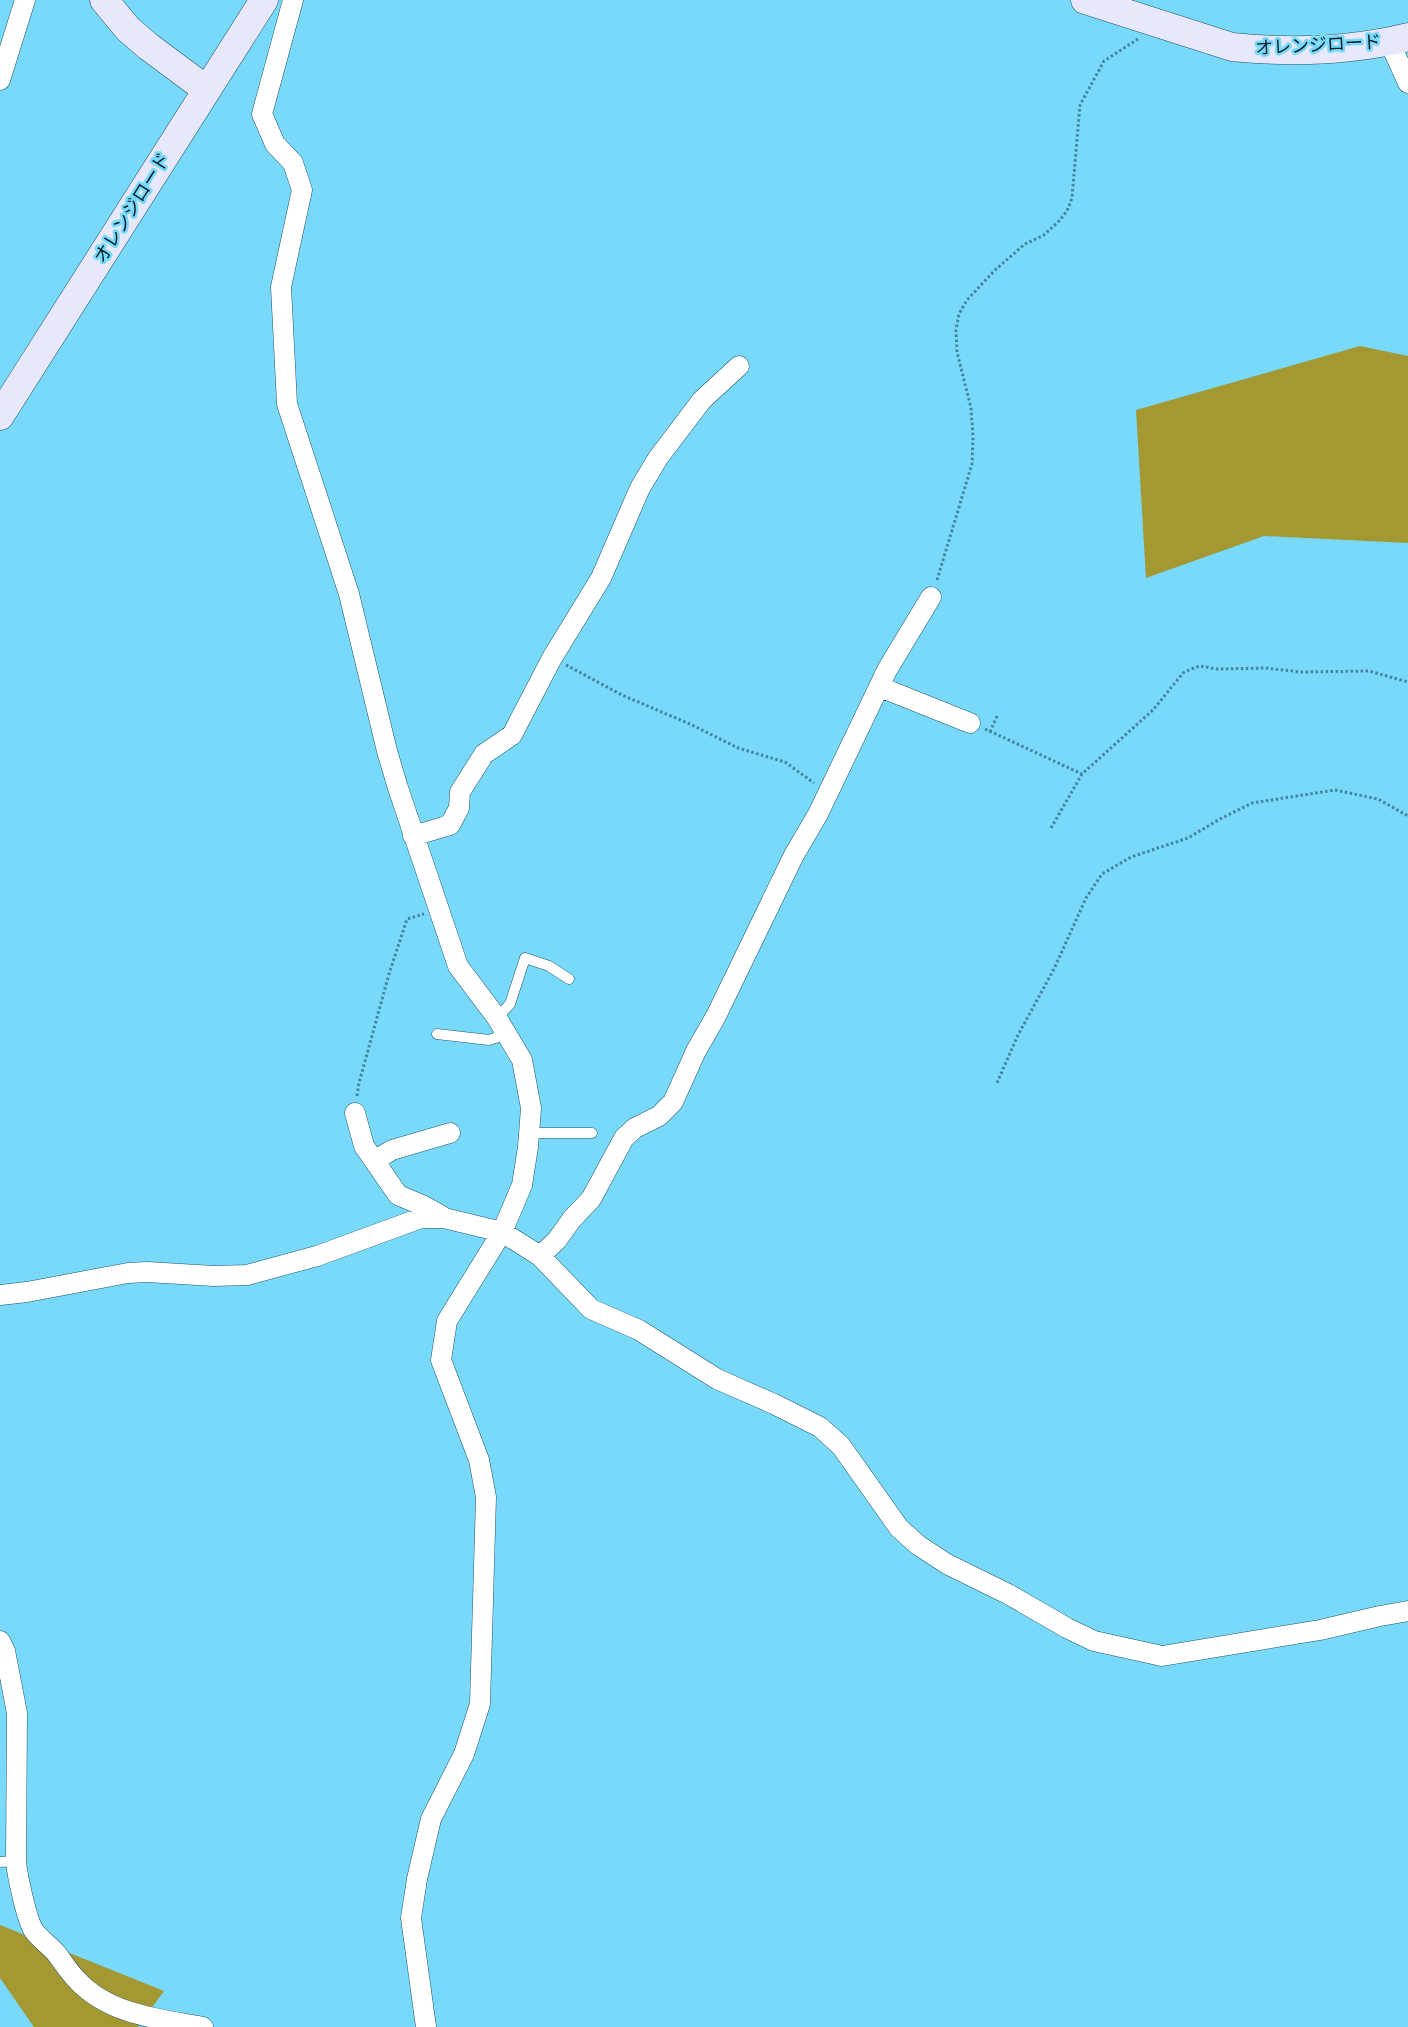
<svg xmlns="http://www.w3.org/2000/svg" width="1408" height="2027" viewBox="0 0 1408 2027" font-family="Lato,'Noto Sans JP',sans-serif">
	<rect width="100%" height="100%" fill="#78d9fa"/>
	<path fill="#a39832" d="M1360,346L1408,356V543L1264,536L1146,578L1136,410Z
		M0,1925L164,1991L138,2027H34L0,1978Z"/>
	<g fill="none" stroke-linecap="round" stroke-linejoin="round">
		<defs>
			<path id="lane" d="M497,1018L510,1004L525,958L549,966L569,979
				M437,1034L489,1040L507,1034
				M529,1133H592
				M0,1862L16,1861"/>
			<path id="street" d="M293,0L262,114L275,144L293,163L302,190L281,287L287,404L349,594L387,751L398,788L458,966L497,1018L522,1060L531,1108L528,1147L522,1185L502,1232L447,1321L441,1360L479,1460L486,1497L480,1704L464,1754L431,1819L417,1879L411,1918L426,2027
				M1389,41L1408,83
				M0,80L25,0
				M880,687L970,723
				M413,836L450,825L459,808L460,792L484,754L512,735L552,658L601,578L640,488L658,458L702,400L739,366
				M355,1113L364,1146L398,1195L424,1206L442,1216
				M374,1161L392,1150L450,1133
				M540,1256L557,1240L572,1219L591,1199L624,1138L635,1128L659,1116L673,1102L696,1051L716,1016L794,855L818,814L887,670L931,597
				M0,1295L27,1292L128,1273L147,1272L214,1276L247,1275L317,1256L421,1218H444L502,1232L540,1256L591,1309L639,1330L717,1379L774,1404L820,1427L841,1446L899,1528L918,1545L947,1564L1008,1594L1067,1628L1094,1641L1162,1656L1320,1630L1380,1616L1408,1611
				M0,1641L5,1651L17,1713L16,1861C17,1875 27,1921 34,1931C40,1939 49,1945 56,1953C63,1962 69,1972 77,1980C109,2015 160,2019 203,2027"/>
			<path id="secondary" d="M104,0L128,29L149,47L207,90
				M1085,0L1232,47C1291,53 1351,51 1408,37
				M0,416L264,0"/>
		</defs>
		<use href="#lane" stroke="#215566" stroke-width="11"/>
		<use href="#street" stroke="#215566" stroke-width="21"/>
		<use href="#secondary" stroke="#215566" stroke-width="29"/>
		<path stroke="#42859c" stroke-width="3" stroke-dasharray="2.5 2.5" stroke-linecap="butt" d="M937,580L972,464L973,437L971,408L957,352L956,330L959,314L967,300L995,270L1025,244L1044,235L1059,221L1067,211L1072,198L1080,105L1104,61L1138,39
			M566,665L622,695L692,725L738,748L785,762L814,783
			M985,729L1082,774
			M990,732L997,716
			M1051,828L1082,774L1153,710L1183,673L1191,669L1200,666L1217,669L1265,668L1301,672L1369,671L1408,682
			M997,1083L1018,1035L1054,969L1086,898L1102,874L1131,857L1188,838L1220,819L1252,803L1335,790L1378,799L1408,816
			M357,1096L359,1083L389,974L407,919L424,914"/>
		<use href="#lane" stroke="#fff" stroke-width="10"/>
		<use href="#street" stroke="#fff" stroke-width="20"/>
		<use href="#secondary" stroke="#e8e8fd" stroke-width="28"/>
	</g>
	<g text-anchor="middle" stroke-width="5" stroke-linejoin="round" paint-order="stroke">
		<g font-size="18" fill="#001f29" stroke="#78d9fa">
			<text transform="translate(1318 45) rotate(-3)" y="6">オレンジロード</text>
			<text transform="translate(132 208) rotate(-58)" y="6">オレンジロード</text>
		</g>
	</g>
</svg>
